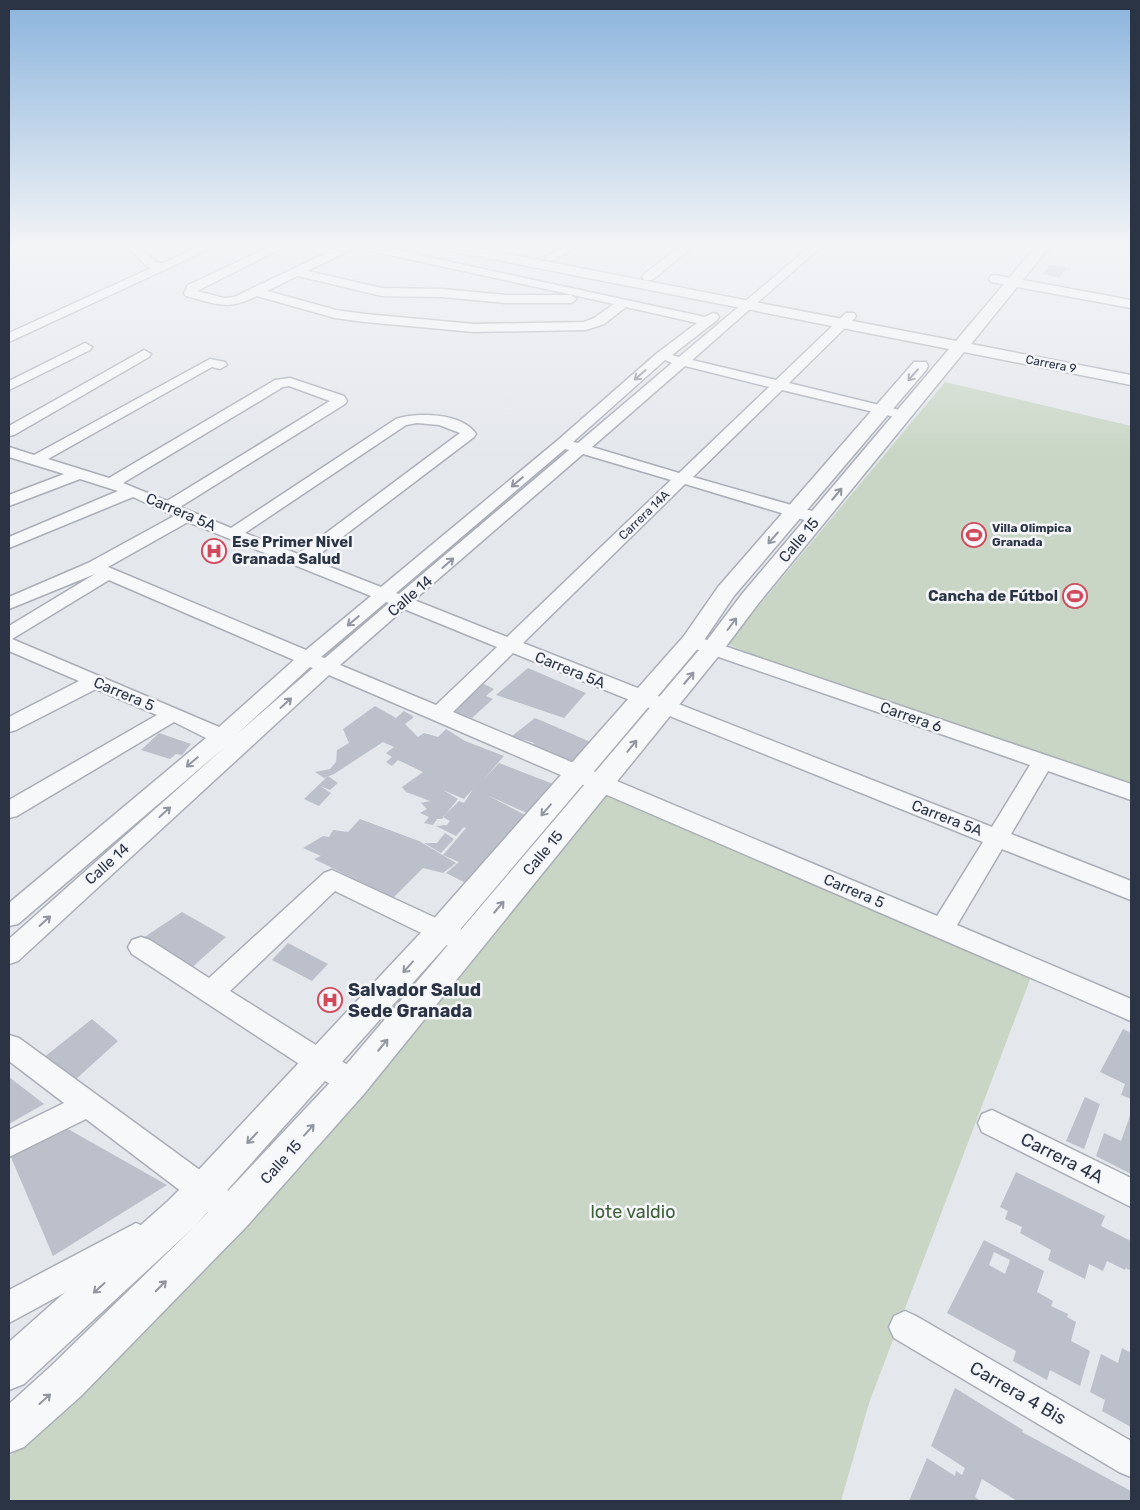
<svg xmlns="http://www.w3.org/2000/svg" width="1140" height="1510" viewBox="0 0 1140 1510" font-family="Rubik,sans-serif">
	<rect width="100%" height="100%" fill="#e4e7ec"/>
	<path fill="#c9d6c5" d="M945,382L1131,426V792L873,703L727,644Z
		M607,791L1031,977L869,1403L841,1501H9V1457L288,1177Z"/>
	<path fill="#bbc0ca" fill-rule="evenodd" d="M1050,265L1060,266L1067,268L1059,278L1042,274Z
		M528,668L586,693L564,718L496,695Z
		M482,683L494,689L486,696L493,699L472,718L450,710Z
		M375,706L396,718L404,711L414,717L405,724L418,737L424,733L438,737L446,729L465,741L504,756L483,780L499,763L561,787L533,816L487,795L531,818L470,885L446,873L459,862L443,855L466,828L464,827L456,836L436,826L447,825L450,821L443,817L459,801L464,803L473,789L464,799L443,790L458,799L442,819H437L433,825L424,823L429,817L420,813L427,809L421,803L430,801L406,792L402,787L423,772L398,760L392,766L386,762L392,757L386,753L394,747L383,742L334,774L324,778L315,772L330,769L336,762L337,750L349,743L343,729Z
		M535,718L554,726L595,744L576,766L529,748L534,743L512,736Z
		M159,733L191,744L182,755L176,754L170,759L141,750Z
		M328,776L338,783L330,790L320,786L331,793L319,806L304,799Z
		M360,819L419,841L456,863L443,873L423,868L393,898L314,859L321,856L303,848L323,836L329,837L333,830L348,832Z
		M445,833L454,839L441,853L424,843H437Z
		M182,912L226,937L189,970L140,940Z
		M288,943L328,964L312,981L272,960Z
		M92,1019L118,1041L76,1079L43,1058Z
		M1123,1029L1131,1033V1099L1121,1095L1125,1084L1100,1072Z
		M9,1077L44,1104L9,1124Z
		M1085,1097L1100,1104L1084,1149L1066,1141Z
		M1131,1113V1174L1096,1156L1104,1133L1121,1141Z
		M68,1129L167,1185L53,1256L10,1155Z
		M1016,1172L1105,1216L1101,1226L1131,1241V1271L1126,1268L1125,1270L1107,1261L1103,1271L1089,1264L1085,1279L1048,1260L1051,1250L1020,1233L1022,1227L1005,1219L1008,1211L1000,1207Z
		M984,1240L1044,1271L1037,1292L1053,1301L1051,1306L1068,1314L1067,1317L1076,1322L1071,1341L1090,1351L1080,1386L1050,1370L1047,1380L1013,1361L1016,1351L947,1313ZM994,1252L1010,1260L1005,1274L989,1265Z
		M1122,1348L1131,1353V1427L1102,1411L1105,1400L1090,1392L1101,1354L1118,1363Z
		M955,1388L1023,1430L1022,1432L1131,1491V1501H1017L982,1479L975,1497L981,1501H909L927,1458L955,1476L956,1471L962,1475L965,1468L931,1446Z"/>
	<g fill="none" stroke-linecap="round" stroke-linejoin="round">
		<defs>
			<path id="minor" d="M125,245H136L156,262L163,263L204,245H218L9,342V333L151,268L148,267Z
				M274,245H288L197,291L224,298L234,297L343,245H372L705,317L713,313L717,314L719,317L717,320L672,355L679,357L812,245H823L692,360L776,380L846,313H854L856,316L854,319L789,383L908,412L910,415L908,418L903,419L782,390L693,477L823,514L825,518L823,522H811L685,484L523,643L992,827L1030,765L687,646L684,642L687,638L694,636L701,638L1131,784V800L1048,771L1011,834L1131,881V900L1002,849L957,925L1131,999V1021L329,675L18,961L9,964V939L225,747L18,924L9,926V903L206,738L174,722L17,816L9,818V800L157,715L96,689L16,730L9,732V717L79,681L9,651V626L95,574L9,609V597L88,563L174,516L133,497L9,548V537L118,491L80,479L9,506V495L64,474L9,457V447L34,455L210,359L225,362L227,365L220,369L212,367L48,459L109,478L275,380L290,378L344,396L347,401L345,404L180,507L231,528L396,419C418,412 462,413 476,434L474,437L312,560L381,587L558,440L656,354L697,323L626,307L604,324L586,330L474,332L365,322L335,318L257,296C227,311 216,304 186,296L184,293L188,285ZM355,248H358L614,304L594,318L584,322L474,324L365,314L336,310L267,291L298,276L382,296L442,297L506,303H571L577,299L571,295H506L442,289L382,288L307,271ZM665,360L672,363L578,443L573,442ZM685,366L769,387L679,473L592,447ZM289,386L330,401L167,501L123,483L283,387ZM417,423L439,425L460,433L298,554L245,533L406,425ZM565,449L569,450L399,594L396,593ZM583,454L671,480L507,637L414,600ZM188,522L371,596L306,650L108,567ZM109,580L294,660L219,727L12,639ZM386,602L389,603L325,658L321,657ZM404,609L497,647L436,705L340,665ZM513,653L983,842L937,916L453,712ZM310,667L313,668L236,735Z
				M566,245H579L555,260H547L545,258L547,256Z
				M682,245H695L652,280H644L642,277L644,274Z
				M995,275L1131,300V308L991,282L989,279L991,276Z
				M85,343L92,347L90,350L9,390V381Z
				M144,350L151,354L149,357L14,435L9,436V426Z
				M332,870L464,931L467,938L464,945L455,948L446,945L335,891L230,991L362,1074L366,1083L362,1092L352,1095L342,1092L132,954L128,947L132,940L141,937L150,940L209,978L324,873Z
				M9,1035L19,1038L245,1203L249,1213L245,1223L234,1227L223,1223L86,1119L9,1157V1130L64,1103L9,1061Z
				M992,1110L1131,1178V1207L982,1132L978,1123L982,1114Z
				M136,1223L147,1228L151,1238L147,1248L9,1323V1290Z
				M905,1311L916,1316L1131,1441V1477L1119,1472L894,1338L889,1327L894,1316Z"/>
			<path id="tertiary" d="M434,245H461L956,341L1037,245H1051L971,344L1131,375V385L964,352L758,604L721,653L364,1094L247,1226L81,1396L24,1447L9,1453V1404L51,1366L193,1228L24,1384L9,1390V1342L168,1201L191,1178L430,923L684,636L718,587L914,362H926L928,366L926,370L734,596L700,646L452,939L195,1226L340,1072L705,643L742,594L949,349L441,249Z"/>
		</defs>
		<use href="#minor" stroke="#a9aeb7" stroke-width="3"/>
		<use href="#tertiary" stroke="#a9aeb7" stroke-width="3"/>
		<use href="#minor" fill="#f7f8fa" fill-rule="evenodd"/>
		<use href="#tertiary" fill="#f7f8fa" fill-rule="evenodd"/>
	</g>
	<defs><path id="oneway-shaft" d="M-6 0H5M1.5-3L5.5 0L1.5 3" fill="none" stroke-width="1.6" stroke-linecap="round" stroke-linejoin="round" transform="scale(1.25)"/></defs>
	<g stroke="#9196a0">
		<use href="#oneway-shaft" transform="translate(640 375) rotate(139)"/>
		<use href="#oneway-shaft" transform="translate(913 375) rotate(131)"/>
		<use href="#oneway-shaft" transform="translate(517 482) rotate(140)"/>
		<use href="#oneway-shaft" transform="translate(837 494) rotate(-50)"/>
		<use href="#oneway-shaft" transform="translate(773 538) rotate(131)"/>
		<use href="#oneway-shaft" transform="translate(448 563) rotate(-41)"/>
		<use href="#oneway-shaft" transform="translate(353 621) rotate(140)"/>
		<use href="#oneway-shaft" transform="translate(732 624) rotate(-53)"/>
		<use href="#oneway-shaft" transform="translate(689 678) rotate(-50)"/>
		<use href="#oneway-shaft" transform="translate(286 703) rotate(-42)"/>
		<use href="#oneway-shaft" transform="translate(632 746) rotate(-51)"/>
		<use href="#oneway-shaft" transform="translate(192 762) rotate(140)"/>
		<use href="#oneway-shaft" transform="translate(546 810) rotate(131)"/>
		<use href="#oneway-shaft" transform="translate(165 812) rotate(-42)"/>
		<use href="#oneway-shaft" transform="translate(499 907) rotate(-50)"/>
		<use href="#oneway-shaft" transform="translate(45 921) rotate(-42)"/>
		<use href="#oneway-shaft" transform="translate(408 967) rotate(132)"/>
		<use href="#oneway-shaft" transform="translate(383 1045) rotate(-50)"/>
		<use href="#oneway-shaft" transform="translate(309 1130) rotate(-48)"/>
		<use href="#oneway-shaft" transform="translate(252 1138) rotate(133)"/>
		<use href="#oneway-shaft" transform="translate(161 1286) rotate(-45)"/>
		<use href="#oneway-shaft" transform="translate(99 1288) rotate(138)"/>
		<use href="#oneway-shaft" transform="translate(45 1399) rotate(-42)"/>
	</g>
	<linearGradient id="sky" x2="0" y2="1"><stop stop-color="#8bb4dd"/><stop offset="0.54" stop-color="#f3f4f6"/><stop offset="1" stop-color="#f3f4f6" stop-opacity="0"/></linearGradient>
	<rect width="1140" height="456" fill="url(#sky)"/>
	<defs>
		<symbol id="stadium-ring" viewBox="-11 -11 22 22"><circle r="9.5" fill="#f4f6f9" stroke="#d1495b" stroke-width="1.5"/><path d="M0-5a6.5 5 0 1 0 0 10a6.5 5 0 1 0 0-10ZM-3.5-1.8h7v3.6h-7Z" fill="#d1495b"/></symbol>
		<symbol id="hospital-ring" viewBox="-11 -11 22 22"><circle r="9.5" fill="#f4f6f9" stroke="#d1495b" stroke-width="1.5"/><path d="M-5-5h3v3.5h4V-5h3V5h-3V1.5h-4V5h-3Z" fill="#d1495b"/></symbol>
	</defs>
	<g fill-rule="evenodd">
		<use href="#stadium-ring" x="960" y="521" width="28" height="28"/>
		<use href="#hospital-ring" x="200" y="537" width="28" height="28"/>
		<use href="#stadium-ring" x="1061" y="582" width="28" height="28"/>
		<use href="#hospital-ring" x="316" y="986" width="28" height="28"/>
	</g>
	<g text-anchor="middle" stroke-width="5" stroke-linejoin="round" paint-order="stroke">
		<g font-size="12" fill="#2b3445" stroke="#f4f6f9">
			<text transform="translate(1051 364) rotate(11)" y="4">Carrera 9</text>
			<text transform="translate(644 515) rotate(-44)" y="4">Carrera 14A</text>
		</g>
		<g font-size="12" font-weight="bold" fill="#2b3445" stroke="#f4f6f9" text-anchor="start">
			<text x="992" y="532">Villa Olimpica<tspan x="992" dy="14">Granada</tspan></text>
		</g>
		<g font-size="15" fill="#2b3445" stroke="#f4f6f9">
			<text transform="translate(181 512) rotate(23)" y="5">Carrera 5A</text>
			<text transform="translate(799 540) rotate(-50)" y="5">Calle 15</text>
			<text transform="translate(410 596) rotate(-41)" y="5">Calle 14</text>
			<text transform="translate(570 670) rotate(22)" y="5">Carrera 5A</text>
			<text transform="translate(124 694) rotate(23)" y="5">Carrera 5</text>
			<text transform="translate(911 717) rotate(19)" y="5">Carrera 6</text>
			<text transform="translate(947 818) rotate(21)" y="5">Carrera 5A</text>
			<text transform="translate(543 853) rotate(-50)" y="5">Calle 15</text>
			<text transform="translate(107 864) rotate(-42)" y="5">Calle 14</text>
			<text transform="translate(854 891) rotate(23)" y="5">Carrera 5</text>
			<text transform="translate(281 1162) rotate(-48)" y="5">Calle 15</text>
		</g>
		<g font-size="15" font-weight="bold" fill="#2b3445" stroke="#f4f6f9" text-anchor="start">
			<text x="232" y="547">Ese Primer Nivel<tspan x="232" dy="17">Granada Salud</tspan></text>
			<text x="1058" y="601" text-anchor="end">Cancha de Fútbol</text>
		</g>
		<g font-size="18" font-weight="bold" fill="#2b3445" stroke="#f4f6f9" text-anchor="start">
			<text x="348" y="996">Salvador Salud<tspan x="348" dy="21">Sede Granada</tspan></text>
		</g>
		<g font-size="18" fill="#2b3445" stroke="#f4f6f9">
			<text transform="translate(1062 1158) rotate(27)" y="6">Carrera 4A</text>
			<text transform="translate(1018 1393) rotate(30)" y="6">Carrera 4 Bis</text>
		</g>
		<g font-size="18" fill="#3f6138" stroke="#f4f6f9">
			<text x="633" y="1218">lote valdio</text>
		</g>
	</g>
	<rect width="1140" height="1510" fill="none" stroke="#2b3445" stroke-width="20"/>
</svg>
